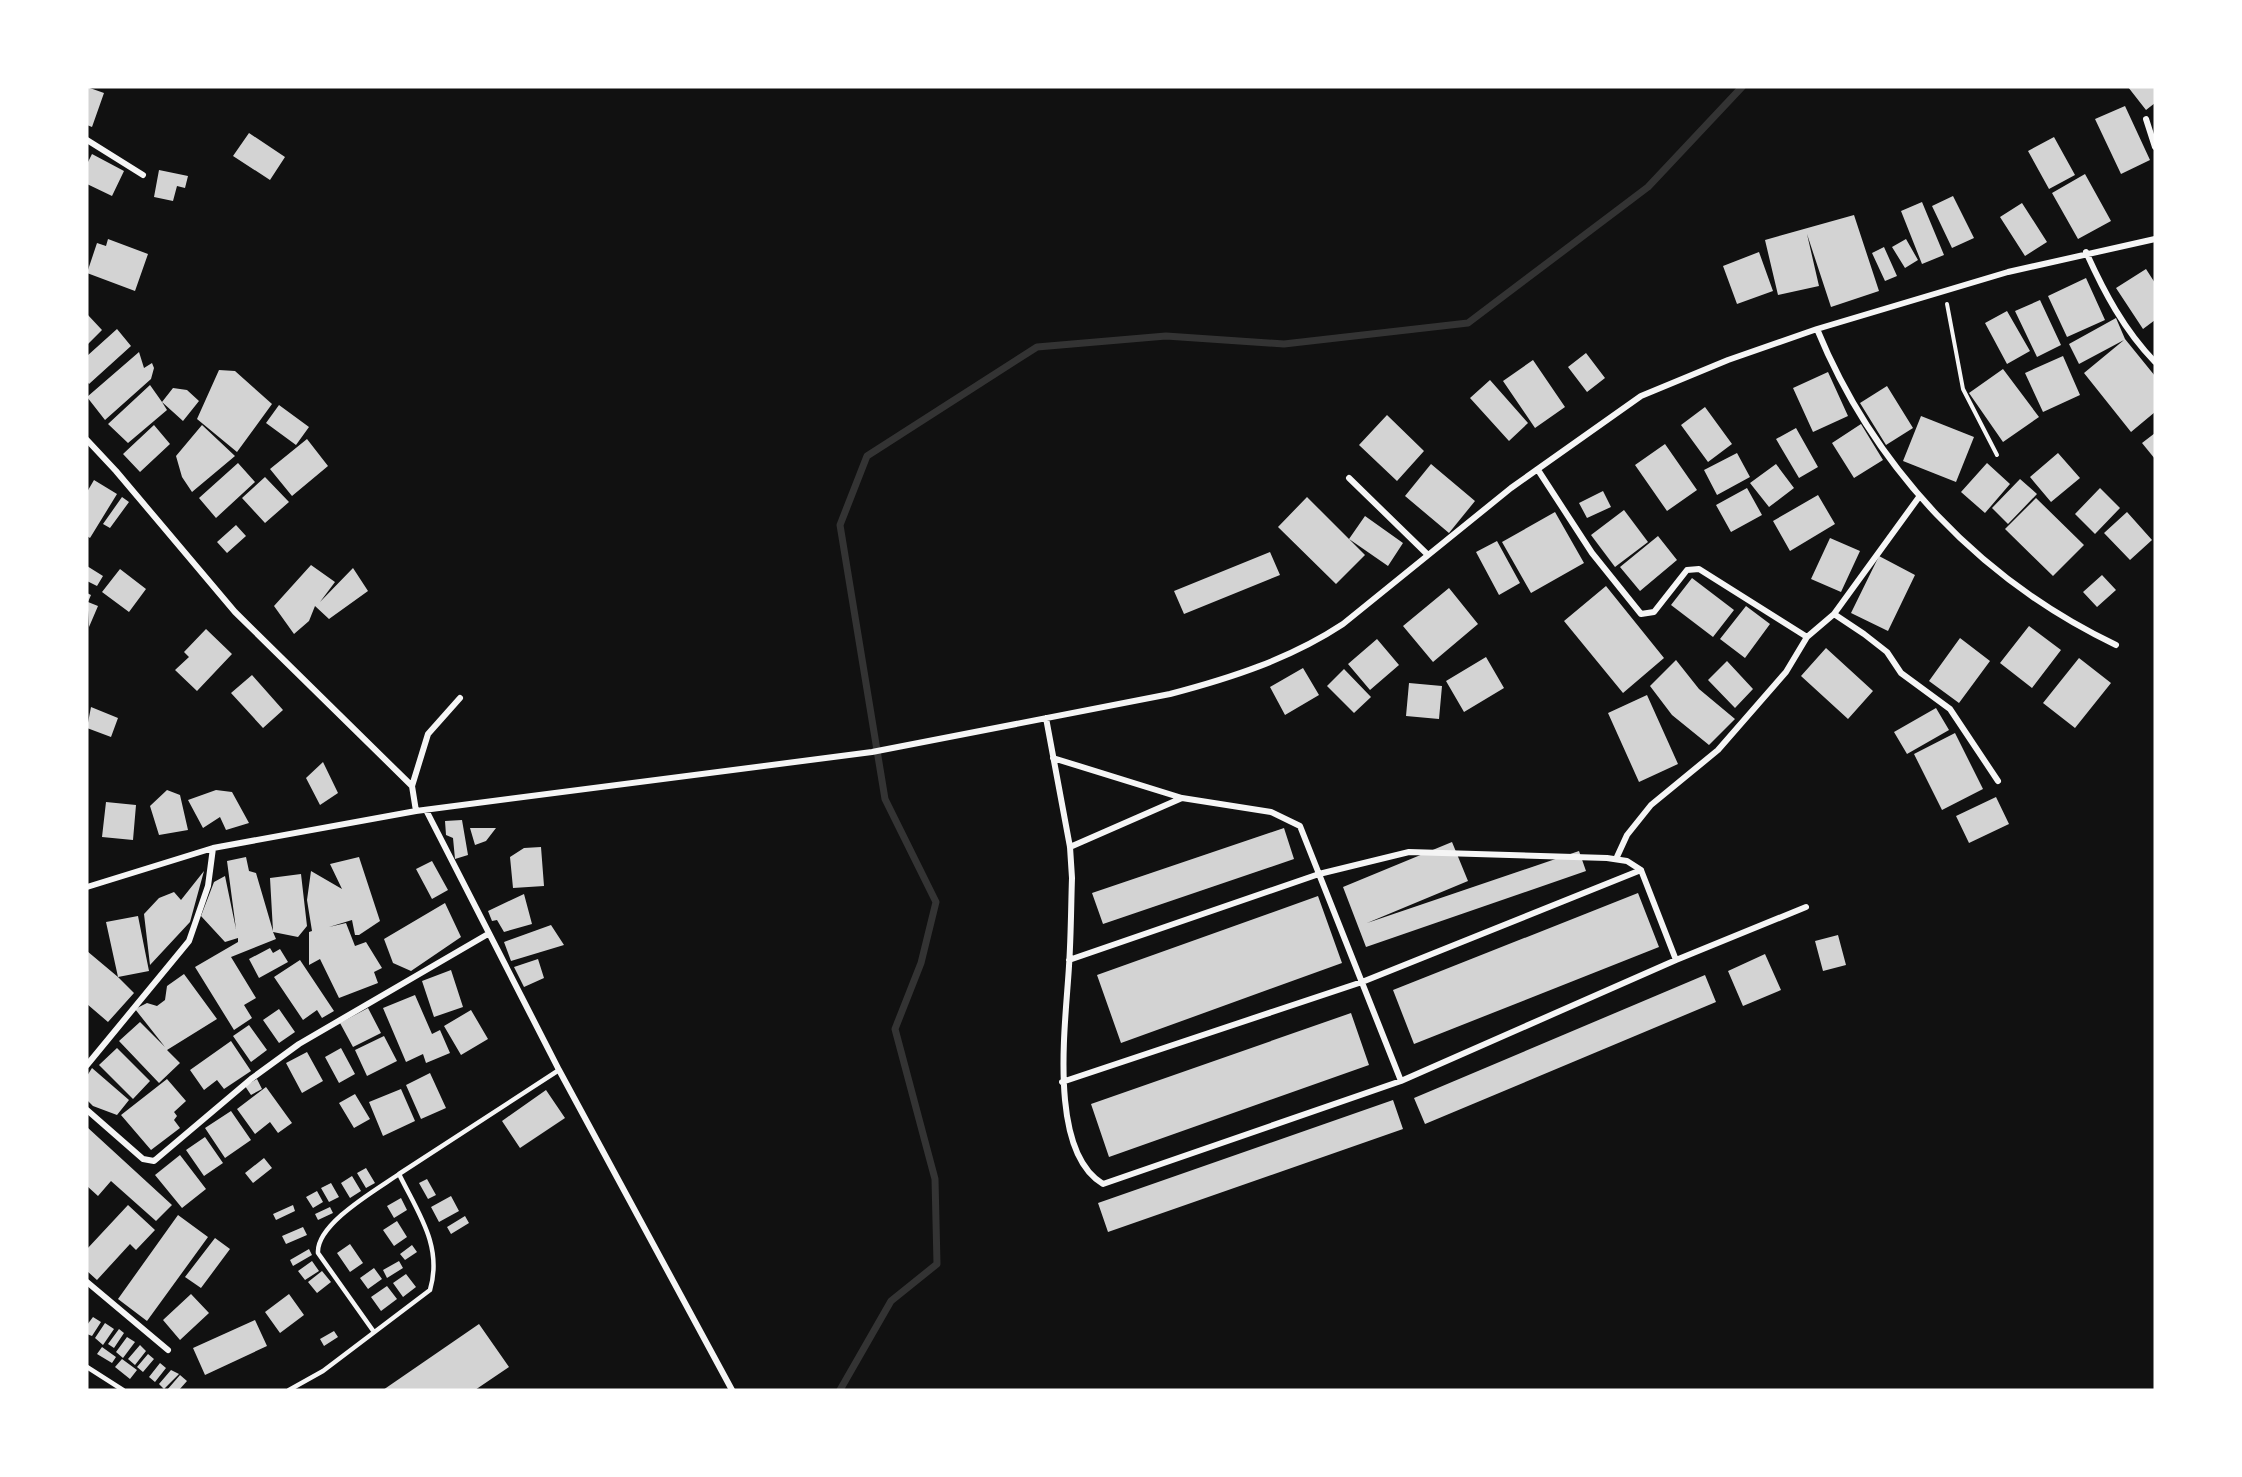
<svg xmlns="http://www.w3.org/2000/svg" width="2242" height="1477" viewBox="0 0 2242 1477" font-family="'PT Sans Narrow',sans-serif">
	<rect width="100%" height="100%" fill="#111"/>
	<g fill="none" stroke-linecap="round" stroke-linejoin="round">
		<path stroke="#333" stroke-width="7" d="M840,1390L891,1301L937,1264L935,1179L895,1029L921,963L936,902L885,799L840,525L867,456L1037,347L1166,336L1284,344L1468,323L1648,187L1742,87"/>
	</g>
	<path fill="#d3d3d3" d="M87,87L104,93L92,127L87,125Z
		M2128,87H2155V103L2146,110Z
		M2125,106L2150,160L2121,174L2095,119Z
		M249,133L285,157L270,180L233,156Z
		M2054,137L2075,175L2049,189L2028,151Z
		M92,154L124,171L112,196L87,184V164Z
		M159,170L188,176L185,188L177,186L173,201L154,197Z
		M2085,174L2111,221L2078,239L2052,193Z
		M1953,196L1974,238L1952,248L1932,206Z
		M1922,202L1944,255L1922,264L1901,211Z
		M2022,203L2047,242L2025,256L2000,217Z
		M1854,215L1879,291L1831,307L1807,234L1819,286L1778,295L1765,240Z
		M108,239L148,254L135,291L87,273L97,243L106,246Z
		M1906,239L1918,260L1905,268L1892,247Z
		M1884,247L1897,276L1885,281L1872,253Z
		M1759,252L1773,291L1737,304L1723,266Z
		M2146,269L2155,283V320L2143,329L2116,288Z
		M2086,278L2105,320L2067,337L2048,296Z
		M2040,300L2061,345L2037,357L2015,311Z
		M2007,311L2030,351L2007,364L1985,323Z
		M87,314L102,330L87,345Z
		M2116,318L2125,339L2155,376V412L2131,432L2084,373L2124,340L2079,364L2069,344Z
		M117,329L131,346L89,384L87,381V356Z
		M139,352L144,368L152,363L154,368L151,379L105,420L87,397Z
		M1586,353L1605,378L1587,392L1568,367Z
		M2063,356L2080,395L2043,412L2025,373Z
		M1533,360L1565,407L1535,428L1503,381Z
		M2003,369L2039,417L2003,442L1969,393Z
		M219,370L235,371L272,404L237,452L197,419Z
		M1828,372L1848,416L1813,432L1793,388Z
		M1490,380L1528,423L1509,441L1470,398Z
		M150,385L162,402L173,388L187,390L199,401L183,421L162,402L167,410L128,443L108,424Z
		M1887,386L1913,428L1886,445L1860,403Z
		M279,405L309,427L296,445L266,423Z
		M1705,407L1732,444L1708,462L1681,425Z
		M1387,415L1424,451L1397,481L1359,445Z
		M1921,416L1974,437L1956,482L1903,461Z
		M1861,424L1883,460L1854,478L1832,443Z
		M154,425L170,444L140,472L123,454Z
		M202,425L235,456L192,492L182,477L176,456Z
		M1796,428L1818,467L1799,478L1776,439Z
		M2155,433V459L2142,443Z
		M307,439L328,466L292,496L270,469Z
		M1665,444L1697,490L1667,511L1635,465Z
		M1737,453L1750,477L1717,495L1704,470Z
		M2058,453L2080,478L2051,502L2030,477Z
		M238,463L255,482L216,518L199,498Z
		M1987,463L2010,484L1985,513L1961,492Z
		M1431,464L1475,501L1449,533L1405,496Z
		M1776,464L1794,488L1769,507L1750,483Z
		M265,477L289,502L265,523L242,498Z
		M2020,479L2037,494L2008,524L1992,508Z
		M94,480L117,494L90,538L87,536V492Z
		M1747,488L1762,515L1731,532L1716,505Z
		M2100,488L2120,508L2095,534L2075,514Z
		M1603,491L1611,507L1587,518L1579,503Z
		M1818,495L1835,524L1790,551L1773,521Z
		M122,497L129,502L110,528L103,524Z
		M1307,497L1365,555L1336,584L1278,527Z
		M2036,498L2084,545L2053,576L2005,529Z
		M1624,510L1648,542L1615,567L1591,535Z
		M1555,512L1584,563L1531,593L1502,542Z
		M2127,512L2152,540L2130,560L2104,533Z
		M1365,516L1403,543L1388,566L1349,539Z
		M236,525L246,536L227,553L217,542Z
		M1658,536L1677,560L1640,591L1620,567Z
		M1830,538L1860,551L1841,592L1811,579Z
		M1497,541L1520,583L1499,595L1476,552Z
		M1270,552L1280,575L1184,614L1174,591Z
		M1879,556L1915,575L1888,631L1851,613Z
		M311,565L335,582L320,602L353,568L368,591L329,619L315,606L309,621L294,634L274,606Z
		M87,566L103,576L97,586L87,581Z
		M120,569L146,589L129,612L102,592Z
		M2102,575L2116,590L2097,607L2083,592Z
		M1692,578L1734,610L1713,637L1671,605Z
		M1606,586L1664,658L1623,693L1564,621Z
		M1449,588L1478,624L1433,662L1403,626Z
		M87,593L91,595L88,602L98,606L89,627Z
		M1746,606L1770,624L1745,658L1720,639Z
		M2029,626L2061,650L2032,688L2000,663Z
		M206,629L232,654L197,691L175,670L189,657L184,652Z
		M1960,638L1990,661L1959,703L1929,681Z
		M1377,639L1399,665L1370,690L1348,664Z
		M1826,648L1873,691L1848,719L1801,676Z
		M1486,657L1504,688L1464,712L1446,681Z
		M2079,658L2111,683L2075,728L2043,703Z
		M1676,660L1699,689L1735,719L1709,745L1672,715L1650,686Z
		M1727,661L1753,689L1735,708L1708,680Z
		M1303,668L1319,695L1285,715L1270,687Z
		M1344,669L1371,697L1354,713L1327,686Z
		M252,675L283,710L263,728L231,693Z
		M1409,683L1442,686L1439,719L1406,716Z
		M1647,695L1678,764L1639,782L1608,713Z
		M91,707L118,718L111,737L87,728Z
		M1936,708L1949,730L1907,754L1894,732Z
		M1955,733L1983,789L1942,810L1914,754Z
		M323,762L338,793L320,805L306,778Z
		M167,790L180,795L188,830L159,835L150,806Z
		M216,790L232,792L249,823L226,830L220,817L203,828L188,800Z
		M1996,797L2009,824L1969,843L1956,816Z
		M106,802L136,805L133,840L102,837Z
		M462,820L468,855L455,859L453,838L446,835L445,821Z
		M470,828H496L486,841L475,845Z
		M1284,828L1294,859L1103,924L1092,893Z
		M1452,842L1468,881L1367,923L1579,851L1586,871L1366,947L1343,887Z
		M541,847L544,886L513,888L510,857L524,848Z
		M246,857L249,871L256,873L273,931L270,878L301,874L307,926L298,937L273,932L276,939L231,957L256,998L244,1005L252,1018L234,1030L195,967L238,942V938L225,942L201,916L214,882L225,876L236,929L227,861Z
		M359,857L380,921L359,935H355L352,920L329,927L346,923L355,946L366,942L382,968L374,972L378,983L339,998L320,959L309,965V932L312,931L307,900L311,871L342,889L330,864Z
		M432,861L448,890L432,899L416,869Z
		M204,871L190,922L150,965L144,914L159,898L174,892L181,900Z
		M1638,893L1659,947L1414,1044L1393,990Z
		M524,894L532,924L504,932L497,920L492,921L488,911Z
		M1318,896L1342,963L1121,1043L1097,975Z
		M445,903L461,937L411,971L393,963L384,939Z
		M138,916L149,971L118,977L134,993L108,1022L87,1004V951L118,977L106,922Z
		M551,925L564,945L511,961L504,942Z
		M1838,935L1846,965L1823,971L1815,941Z
		M270,948L273,953L280,949L288,962L259,978L249,959Z
		M1765,954L1781,990L1743,1006L1728,971Z
		M538,959L544,978L524,987L514,967Z
		M300,960L334,1011L322,1018L317,1010L303,1020L274,977Z
		M451,970L463,1007L434,1017L422,981Z
		M184,974L217,1019L167,1050L180,1063L159,1083L119,1041L140,1022L165,1047L135,1009L147,1003L157,1006L165,1000L167,986Z
		M1705,975L1716,1002L1425,1124L1414,1098Z
		M415,995L432,1034L440,1030L450,1053L426,1063L423,1054L406,1062L383,1008Z
		M368,1008L381,1033L353,1047L340,1023Z
		M279,1009L295,1032L279,1043L263,1020Z
		M471,1010L488,1039L461,1055L444,1026Z
		M1351,1013L1369,1065L1109,1157L1091,1104Z
		M249,1025L267,1050L251,1062L233,1036Z
		M384,1036L397,1061L367,1076L355,1050Z
		M231,1041L251,1071L224,1089L217,1080L204,1090L190,1070Z
		M117,1048L150,1081L133,1099L99,1065Z
		M341,1048L355,1074L339,1083L325,1057Z
		M307,1052L323,1081L302,1093L286,1063Z
		M92,1068L129,1100L117,1115L93,1106L87,1100V1076Z
		M430,1073L446,1108L421,1119L406,1085Z
		M167,1079L186,1101L174,1112L177,1116L174,1120L180,1128L151,1150L121,1115Z
		M257,1079L262,1089L251,1095L245,1086Z
		M266,1087L292,1123L278,1133L270,1122L255,1134L237,1109Z
		M401,1089L415,1121L383,1136L369,1102Z
		M546,1090L565,1118L520,1148L502,1121Z
		M355,1094L370,1119L354,1128L339,1103Z
		M1393,1100L1403,1129L1108,1232L1098,1203Z
		M231,1111L251,1140L225,1158L205,1128Z
		M87,1127L172,1205L156,1221L111,1181L98,1196L87,1186Z
		M205,1137L223,1163L204,1176L186,1150Z
		M180,1155L206,1189L182,1208L155,1175Z
		M264,1158L272,1168L253,1183L245,1173Z
		M366,1168L375,1183L366,1188L357,1173Z
		M352,1176L361,1191L350,1198L341,1183Z
		M427,1179L436,1195L428,1199L419,1183Z
		M331,1183L339,1197L329,1202L321,1188Z
		M317,1191L323,1202L313,1208L306,1197Z
		M451,1196L459,1211L439,1222L431,1207Z
		M401,1198L407,1210L394,1218L387,1206Z
		M128,1205L155,1230L136,1250L130,1244L97,1280L87,1271V1249Z
		M293,1205L295,1211L276,1220L273,1214Z
		M330,1207L333,1213L318,1220L315,1214Z
		M178,1215L208,1237L147,1321L118,1299Z
		M465,1216L469,1223L451,1234L447,1227Z
		M397,1221L407,1237L394,1246L383,1230Z
		M303,1227L307,1235L286,1244L282,1236Z
		M215,1238L230,1249L201,1288L185,1277Z
		M350,1244L363,1263L350,1272L337,1253Z
		M412,1245L417,1252L405,1260L400,1254Z
		M309,1249L312,1255L293,1266L290,1260Z
		M312,1261L319,1271L305,1280L298,1271Z
		M399,1261L403,1268L387,1278L383,1270Z
		M374,1268L382,1279L368,1289L360,1278Z
		M322,1271L331,1282L317,1293L308,1282Z
		M406,1274L416,1287L403,1297L393,1283Z
		M387,1286L397,1299L381,1311L371,1297Z
		M191,1294L209,1313L180,1340L163,1320Z
		M289,1294L304,1315L280,1333L265,1312Z
		M93,1317L101,1322L92,1336L87,1334V1325Z
		M255,1320L267,1346L205,1375L193,1348Z
		M105,1323L114,1329L103,1345L95,1338Z
		M479,1324L509,1367L475,1390H383Z
		M119,1329L124,1333L114,1348L108,1344Z
		M334,1331L338,1337L324,1346L320,1339Z
		M127,1337L135,1342L123,1358L116,1352Z
		M140,1345L146,1351L135,1365L128,1359Z
		M102,1347L116,1357L112,1363L97,1354Z
		M148,1354L154,1359L143,1372L137,1367Z
		M122,1359L137,1370L130,1379L115,1367Z
		M160,1363L166,1368L155,1382L149,1377Z
		M171,1370L179,1374L164,1389L159,1384Z
		M180,1375L187,1381L179,1390H167Z"/>
	<g fill="none" stroke-linecap="round" stroke-linejoin="round">
		<path stroke="#f5f5f5" stroke-width="4" d="M1947,304L1963,389L1997,455"/>
		<path stroke="#f5f5f5" stroke-width="4.5" d="M374,1332L318,1253C316,1224 376,1190 399,1174
			M87,1367L123,1390
			M289,1390L323,1371L430,1290C443,1246 418,1213 399,1174L559,1070"/>
		<path stroke="#f5f5f5" stroke-width="6" d="M2146,119L2155,147
			M87,140L143,175
			M2086,252C2104,292 2124,330 2155,362
			M1817,329C1874,468 1980,580 2116,645
			M87,440L116,471L235,612L412,786L416,811
			M1538,470L1592,553L1641,614L1654,612L1687,570L1699,569L1807,637
			M1349,478L1427,554
			M1834,614L1919,497
			M1046,718L1070,847L1072,878C1071,907 1071,937 1069,966C1066,1021 1047,1151 1103,1184L1401,1081L1676,960L1806,907
			M1053,758L1182,798L1271,812L1300,826L1401,1081
			M412,786L428,734L460,698
			M426,810L559,1070L732,1390
			M1070,847L1182,798
			M1616,859L1627,835L1651,805L1718,750L1786,672L1807,637L1834,614L1864,634L1887,652L1901,673L1950,709L1998,781
			M87,887L213,848L416,811L872,752L1170,694C1231,678 1290,659 1343,624L1511,488L1641,396L1728,360L1817,329L2008,272L2155,239
			M1069,960L1319,874L1409,852L1607,858L1627,861L1641,870
			M87,1065L189,941L208,886L213,848
			M1062,1082L1362,982L1641,870L1676,960
			M87,1110L143,1159L154,1161L251,1079L299,1044L488,934
			M87,1282L168,1350"/>
	</g>
	<rect width="2242" height="1477" fill="none" stroke="#ffffff" stroke-width="177"/>
</svg>
